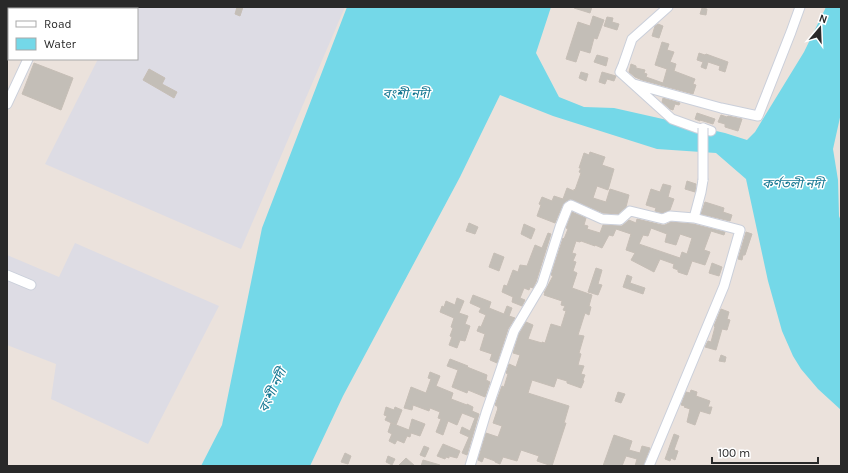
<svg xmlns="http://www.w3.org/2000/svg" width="848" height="473" viewBox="0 0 848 473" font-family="Karla,'Noto Sans Bengali',sans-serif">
	<rect width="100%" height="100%" fill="#ebe2dc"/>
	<path fill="#dddce4" d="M124,7H345L241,249L45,164L98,59H137V9H123Z
		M75,243L219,306L148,444L51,399L56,364L7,345V255L59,277Z"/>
	<path fill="#74d8e8" d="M347,7H551L536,53L559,97L584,107L614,108L725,133L747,140L755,132L804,52L826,7H841V113L833,149L838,180L839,216L841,221V410L818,389L801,369L793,356L782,331L768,281L746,179L716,153L657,149L553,116L500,95L460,177L343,396L310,466H201L222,425L262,228Z"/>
	<path fill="#c3beb7" stroke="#c6beb6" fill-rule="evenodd" d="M237,7H243L240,16L235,14Z
		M574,7H592L590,13L574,8Z
		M702,8L707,9L706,15L700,14Z
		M593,16L604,20L597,39L594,38L590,53L580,50L576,62L566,59L578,22L590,26Z
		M607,17L613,18L612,22L619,24L617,30L604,26Z
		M658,24L663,26L659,38L652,36L655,26Z
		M662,42L669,44L667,50L674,52L670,62L676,64L674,71L695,79L693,84L696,85L693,94L642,80L635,77L629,72L631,64L636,66V68L645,70L644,73L647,74L646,77L663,83L667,69L655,65Z
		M699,53L705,55L706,54L728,62L725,72L719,70L720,66L708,62L706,69L701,67L703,62L697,60Z
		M597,55L608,58L606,66L594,62Z
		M34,63L73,78L61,110L22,94Z
		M149,69L165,78L162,84L177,92L174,98L143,80Z
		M581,72L588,74L586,81L579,78Z
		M602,72L616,76L614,81L607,79L605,84L599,82Z
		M663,98L680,103L679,105L675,104L673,110L670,109L662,102Z
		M697,113L715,119L713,124L700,120V121L695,119Z
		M721,115L727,117L728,116L742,119L738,131L725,127V124L718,122Z
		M590,152L605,157L602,165L614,169L608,190L597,186L593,198L606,202L610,189L629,195L626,207L618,214L603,213L573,200L570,199L565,202L563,204L555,223L537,216L541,205L539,204L542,197L552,201L554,196L563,199L567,188L574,191V189L575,190L581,173L579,172L581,168H579L584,153L589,155Z
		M687,181L696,184L695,192L685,189Z
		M663,184L671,186L668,197L674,199L670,210L662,213L655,211L656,208L646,205L651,189L660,192Z
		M705,202L724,208L723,212L732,215L730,221L701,214Z
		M572,212L586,218L584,225L588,226L587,229L600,233L603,225L622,226L629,220L636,223L637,219L662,225H665L671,222L693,224L725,232L724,235L711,231L704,250L710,252L705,265L692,261L687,275L678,272V270L673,268L674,264L660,259L654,272L631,260L635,253L626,250L631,234L616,229L613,236L609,235L602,248L595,245V246L581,241L580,242L576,241L572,253L576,254L573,261L576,262L573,271L577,273L572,288L592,295L589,306L591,307L589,315L585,313L578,335L584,336L579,353L581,354L578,365L584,366L581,374L585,375L583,380L584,381L581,388L567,383V381L557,378L554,387L532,380L528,393L569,406L564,423H566L552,466L537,461L539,456L521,450L517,461L503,457L500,464L495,462V461L484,457L482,462L478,460L486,433L498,437L502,426L493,423L498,408H497L498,407L495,405L502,386L504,387L508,374L506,373L509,364L516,367L520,355L513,353L519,334L526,322L533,325L528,339L542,343V342L545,343L551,324L561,327L566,311L563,310L565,306L561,305L562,301L544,295L545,293H544L553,276L551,275L563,238L564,239L568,229L566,228ZM651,228L667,234L665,242L676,245L680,234L692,238L687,254L682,252L680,258L639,244L643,235L648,236Z
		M469,223L478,227L475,234L466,231Z
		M524,224L535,229L531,239L521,234Z
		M746,232L752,234L745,255H743L742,260L738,259Z
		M548,233L551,234L536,282L533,288L530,287L529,290L524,288L520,298L525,300L522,306L512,302L513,297L502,292L504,285L507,286L513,270L518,272L520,265L527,266L535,245L542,248Z
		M494,253L504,257L499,271L489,267Z
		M712,263L722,267L719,276L709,273Z
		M596,268L602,270L598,284L602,285L598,295L588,292Z
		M627,275L632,277L630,283L645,288L643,294L623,287Z
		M473,295L491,302L489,308L504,314L507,306L512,308L509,316L515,318L508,329L497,363L490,360L492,354L480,350L485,334L477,331L479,326L481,327L486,315L479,312L481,308L470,303Z
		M457,298L464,301L459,313L468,316L465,324L470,326L465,341L460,340L457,348L449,345L452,337L450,336L453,328L451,327L454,318L440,312L442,306L444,307L446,301L455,305Z
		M721,309L729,312L727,319L730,320L727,330L722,329L716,350L705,347L708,341L711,342L715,327L714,326Z
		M721,355L726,357L725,362L719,361Z
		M450,359L468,366L467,367L487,375L486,380L490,382L485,397L468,390L467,393L452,387L458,370L447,366Z
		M430,372L440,376L436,386L453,393L451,399L467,405V404L473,407L472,411L479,414L467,455L462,453L469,437L460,433L462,427L470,431L475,418L462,413L457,425L448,421L443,435L436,432L441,419L438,418L440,412L430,408L429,411L413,405L412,410L404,408L411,387L426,393L431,379L428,378Z
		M691,390L697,392L696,396L710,401L708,407H712L710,414L700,411L695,425L687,422L690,409L684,407L685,406L681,405L686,392L690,393Z
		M618,392L625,394L621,403L615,401Z
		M386,407L394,410L395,407L402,410L396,425L385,420L387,416L384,415Z
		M412,419L425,424L420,436L411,433L410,437L407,436L404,443L397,440L395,444L389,441L392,434L388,432L391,423L409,430Z
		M674,434L679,436L674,450L678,451L675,460L671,458L670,461L665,459Z
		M614,435L632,441L629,450L640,453L642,446L650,448L643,466H635L637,459L626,456L622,466H603Z
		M443,444L460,451L457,458L449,456V458L446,457L445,459L437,456Z
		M424,446L429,448L425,457L420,455Z
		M345,453L351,456L348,464L341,462Z
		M388,456L395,459L392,465L386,462Z
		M406,458L415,466H398Z
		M423,460L440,465L439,466H421Z"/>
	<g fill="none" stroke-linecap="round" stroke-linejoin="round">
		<defs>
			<path id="minor" d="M668,7L632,39L623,65L620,72L672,119L697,128L711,131L703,128
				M50,9L51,7
				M634,84L721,108L758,116L791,32L800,7
				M7,104L28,59
				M7,275L31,285
				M470,466L486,413L514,331L542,284L560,227L568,207L571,205L602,219L620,220L630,211L663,219L670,216L694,218L701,192L703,180
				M649,466L724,286L740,230L694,218"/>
		</defs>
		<use href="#minor" stroke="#cacfda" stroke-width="11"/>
		<use href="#minor" stroke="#fff" stroke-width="9"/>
		<defs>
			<path id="minor-bridge" d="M703,180V128"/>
		</defs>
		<use href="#minor-bridge" stroke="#cacfda" stroke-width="11" stroke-linecap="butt"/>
		<use href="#minor-bridge" stroke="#fff" stroke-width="9"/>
	</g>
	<g text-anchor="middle" stroke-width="3" stroke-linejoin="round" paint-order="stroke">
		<g font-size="13" font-style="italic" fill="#157792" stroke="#fff">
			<text x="406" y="98">বংশী নদী</text>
			<text x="793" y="188">কর্ণতলী নদী</text>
			<text transform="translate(272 390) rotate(-65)" y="5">বংশী নদী</text>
		</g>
	</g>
	<rect width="848" height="473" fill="none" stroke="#292929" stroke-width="16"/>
	<rect x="8" y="8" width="130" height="52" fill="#ffffff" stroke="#a9a9a9"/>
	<rect x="16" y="21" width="20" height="6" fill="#ffffff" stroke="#a9a9a9"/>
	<text x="44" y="28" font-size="12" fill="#292929">Road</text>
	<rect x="16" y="38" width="20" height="12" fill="#74d8e8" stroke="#a9a9a9"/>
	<text x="44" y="48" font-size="12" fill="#292929">Water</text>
	<g transform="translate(820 28) rotate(19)" stroke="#ffffff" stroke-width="3" paint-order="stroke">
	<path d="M0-3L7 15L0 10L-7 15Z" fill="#292929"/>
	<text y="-6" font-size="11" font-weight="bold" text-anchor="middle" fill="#292929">N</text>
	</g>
	<path d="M712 457v6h106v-6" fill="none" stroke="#292929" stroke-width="2"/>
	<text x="718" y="457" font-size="12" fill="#292929" stroke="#ffffff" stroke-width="3" paint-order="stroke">100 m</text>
</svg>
